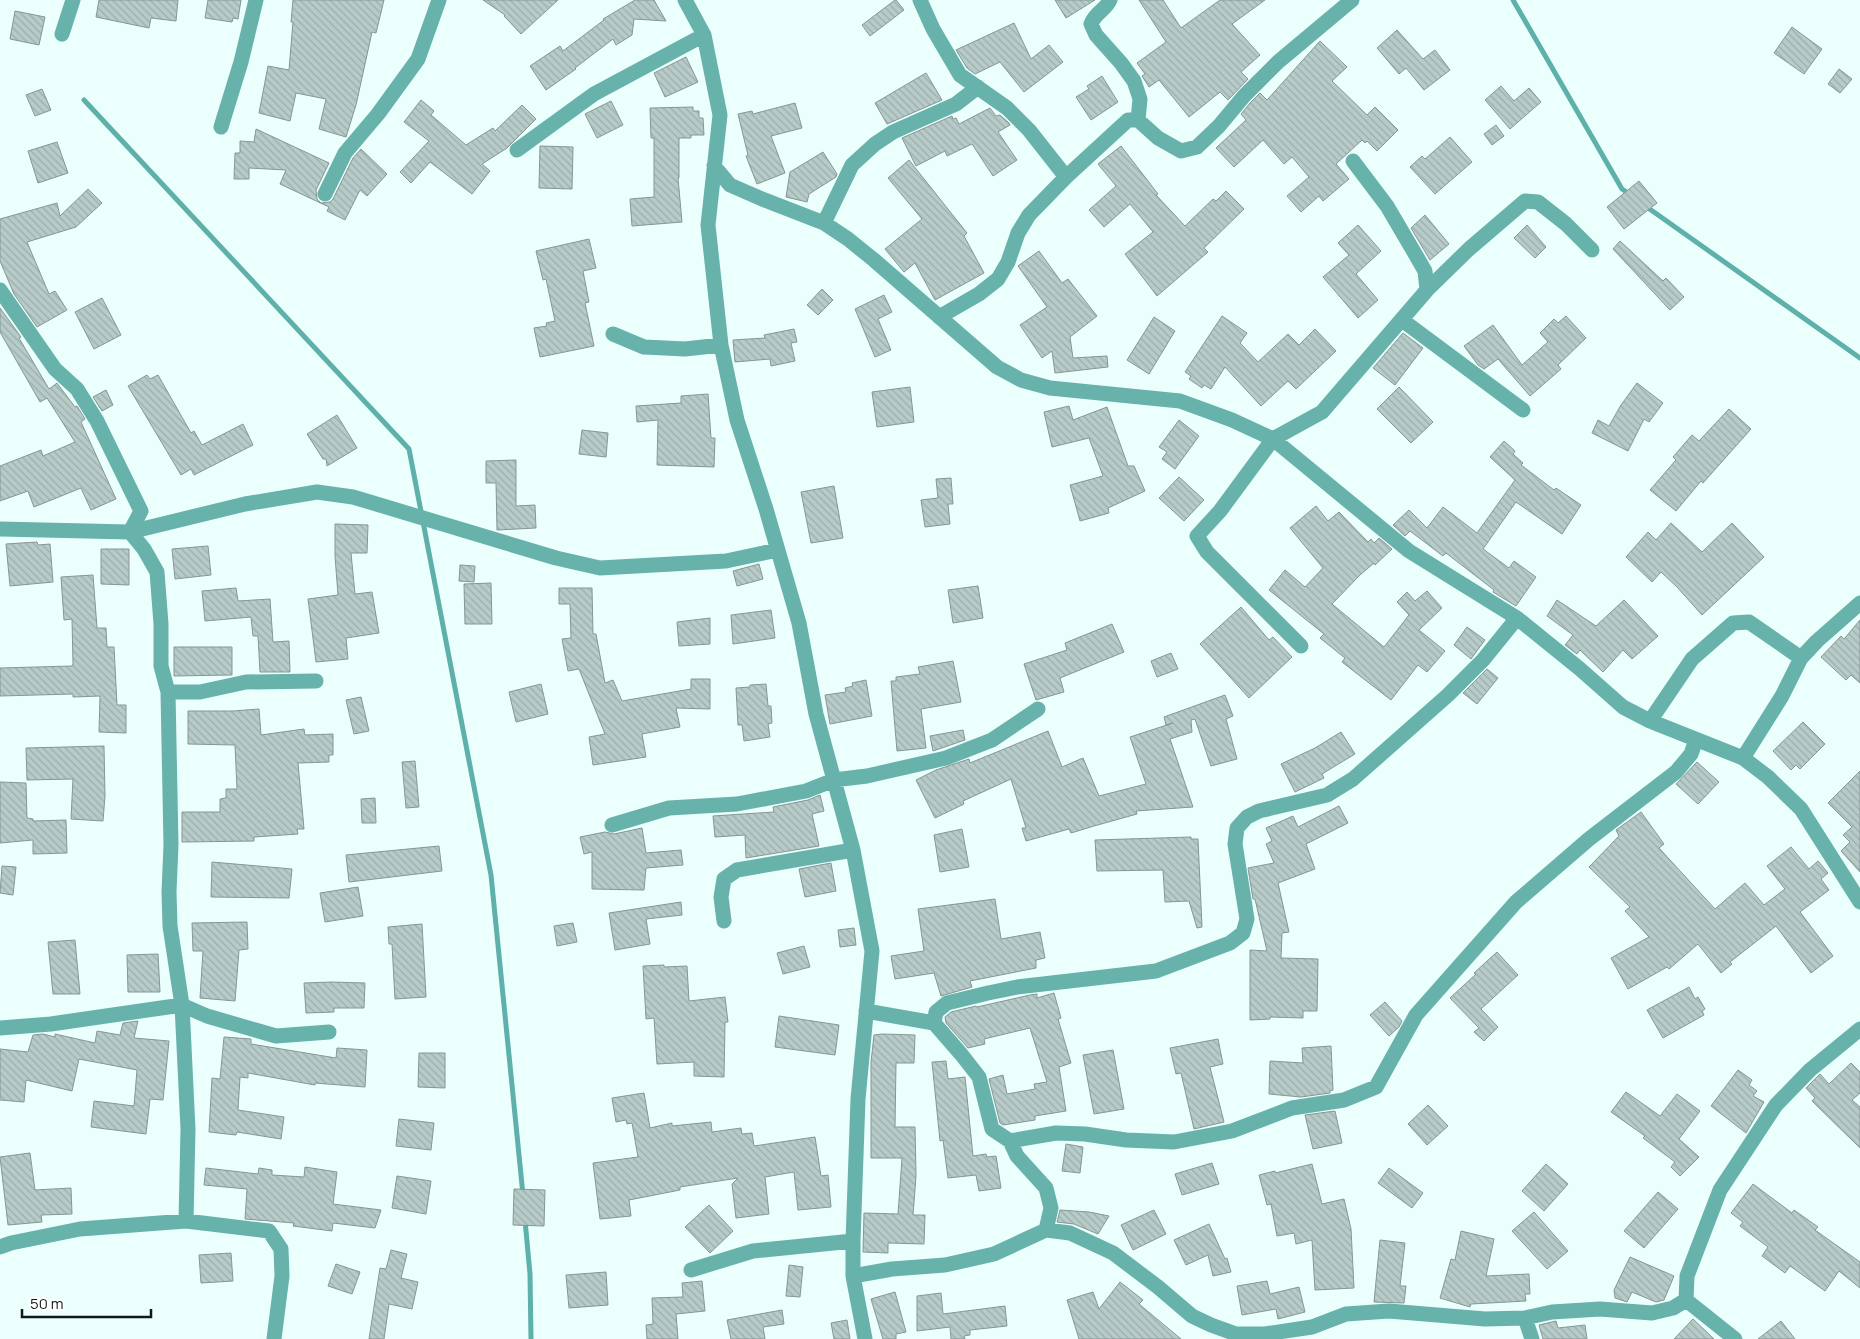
<svg xmlns="http://www.w3.org/2000/svg" width="1860" height="1339" viewBox="0 0 1860 1339" font-family="Manrope,sans-serif">
	<defs>
		<pattern id="building-back-hatch" width="6" height="6" patternUnits="userSpaceOnUse" patternTransform="scale(1.25)"><rect width="6" height="6" fill="#b7cbc8"/><path d="M-1 5l2 2M0 0l6 6M5-1l2 2" fill="none" stroke="#9caeab"/></pattern>
	</defs>
	<rect width="100%" height="100%" fill="#ebfffd"/>
	<g fill="none" stroke-linecap="round" stroke-linejoin="round">
		<path stroke="#5eb0aa" stroke-width="5" d="M1513,0L1622,189L1631,195
			M84,100L409,449L491,875L523,1195
			M1644,205L1860,358
			M525,1220L530,1274L531,1339"/>
	</g>
	<path fill="url(#building-back-hatch)" stroke="#859795" d="M99,0H178L176,21L151,18L149,28L96,17Z
		M208,0H241L238,19L233,18L232,22L205,18Z
		M293,0H384L376,33L372,32L356,105L346,137L319,129L326,99L296,93L290,121L259,113L268,66L289,70L293,22H291Z
		M483,0H558L521,34L504,16L505,15Z
		M635,0H654L666,21L634,19L632,35L616,45L613,39L575,68L576,69L546,90L530,66L560,46L563,51L604,20L603,19Z
		M895,0H896L904,10L870,36L862,25Z
		M1055,0H1095L1066,18Z
		M1139,0H1163L1181,28L1220,0H1265L1232,24L1260,55L1241,72L1248,79L1228,100L1220,92L1189,117L1159,80L1149,87L1142,76L1145,74L1137,63L1166,42Z
		M15,11L45,17L39,45L10,39Z
		M1014,23L1031,59L1049,45L1063,62L1024,92L1000,62L975,74L967,68L956,50Z
		M1792,27L1822,49L1804,74L1774,53Z
		M1397,30L1423,59L1435,50L1450,70L1424,90L1406,68L1399,74L1377,48Z
		M1320,41L1347,67L1332,81L1367,115L1375,107L1398,130L1377,151L1367,141L1365,143L1362,140L1336,164L1349,179L1323,201L1319,196L1301,212L1287,196L1309,177L1292,157L1284,164L1263,140L1234,167L1216,148L1246,120L1241,114L1251,102L1260,93L1267,100Z
		M686,57L698,82L665,97L654,73Z
		M1839,69L1852,79L1840,93L1828,84Z
		M926,73L942,100L887,124L875,103Z
		M1102,76L1118,102L1091,120L1076,97L1089,89L1087,86Z
		M1501,86L1514,101L1529,88L1541,102L1510,129L1485,100Z
		M42,89L51,110L35,116L26,95Z
		M421,100L434,111L431,115L466,145L493,128L495,131L522,105L536,119L507,148L482,164L490,171L472,194L430,162L411,183L400,172L429,141L404,122Z
		M611,101L623,125L597,138L585,114Z
		M795,103L802,128L771,136L785,173L757,184L746,156L748,155L738,114L752,111L753,114Z
		M693,107V111H699V118H703L704,135H691V138H679V178H678L682,222L632,226L630,199L654,197V138H651L650,108Z
		M990,108L996,116L1000,115L1009,123L1010,125L998,132L1017,160L993,176L972,144L947,156L945,151L916,166L902,138L952,116L953,119L956,118L959,124Z
		M1496,125L1504,136L1492,145L1484,134Z
		M256,129L329,163L316,190L317,199L321,203L330,202L333,199L353,158L361,149L387,174L367,196L360,190L345,220L327,211L329,207L280,184L286,170L249,168V179H234L235,153H240V141L254,142Z
		M1450,137L1472,162L1435,194L1410,167L1422,156L1425,159Z
		M57,142L68,173L38,183L28,151Z
		M540,146L573,147L572,189L539,188Z
		M1121,146L1158,194L1156,195L1185,226L1213,199L1216,201L1226,191L1244,209L1204,248L1208,252L1157,296L1125,254L1153,232L1130,204L1104,227L1089,210L1116,186L1098,164Z
		M823,152L837,174L836,177L809,194L807,202L786,197L790,172Z
		M909,160L967,233L964,236L984,273L935,300L915,263L904,272L885,249L922,219L888,178Z
		M1639,181L1657,203L1624,229L1607,207Z
		M88,189L102,203L76,227L27,242L49,294L55,291L67,310L37,327L14,294L0,261V219L57,203L60,216Z
		M1425,215L1449,244L1430,260L1411,228Z
		M1358,225L1381,251L1356,274L1378,300L1358,318L1323,277L1349,255L1338,243Z
		M1527,225L1546,247L1535,258L1514,238Z
		M589,239L596,268L583,271L589,302L585,303L594,346L540,357L534,328L547,326L546,323L555,321L546,279L543,280L536,251Z
		M1620,241L1663,281L1666,278L1684,297L1670,310L1613,249Z
		M1039,251L1062,283L1068,279L1097,316L1070,337L1073,358L1107,356L1108,367L1055,373L1052,351L1042,358L1020,325L1047,307L1018,266Z
		M822,289L833,300L818,315L807,305Z
		M884,295L892,312L878,319L891,350L875,357L855,309Z
		M102,298L121,335L94,349L75,312Z
		M0,308L21,337L19,338L49,389L57,383L75,407L77,406L85,419L81,422L116,499L91,510L81,488L34,507L28,491L0,501V466L41,450L43,456L75,442L47,398L40,402L0,332Z
		M1222,316L1247,333L1240,343L1258,362L1288,334L1299,345L1315,329L1336,351L1296,389L1288,381L1261,406L1225,367L1211,389L1204,385L1202,388L1189,379L1191,376L1185,372Z
		M1566,316L1586,338L1558,365L1561,369L1530,396L1498,359L1484,369L1478,365L1464,346L1493,325L1522,365L1548,342L1540,333L1554,319L1558,323Z
		M1154,317L1175,331L1149,374L1127,360Z
		M794,329L797,342L791,343L795,361L771,366L770,359L735,362L733,340L765,338L764,335Z
		M1403,333L1423,348L1395,385L1373,368Z
		M147,375L150,379L158,375L191,433L194,431L202,445L243,424L253,445L194,475L191,469L181,475L128,386Z
		M1637,383L1663,403L1649,422L1644,419L1628,451L1592,433L1598,420L1609,426L1621,405Z
		M910,387L914,422L877,427L872,392Z
		M1399,387L1433,422L1411,443L1377,409Z
		M106,390L113,405L102,411L93,397Z
		M708,394L711,438H715L714,467L657,465L658,420L637,422L636,406L681,403V396Z
		M1069,406L1073,420L1107,407L1128,466H1134L1145,491L1108,508L1109,513L1080,521L1070,485L1103,476L1089,438L1052,447L1044,412Z
		M1729,409L1751,429L1703,483L1701,481L1676,511L1650,490L1676,460L1673,457L1692,435L1699,441Z
		M337,415L357,448L327,466L326,459H323L307,434Z
		M1179,420L1199,436L1175,469L1162,459L1167,452L1159,447Z
		M582,430L608,433L606,457L579,454Z
		M1504,441L1515,451L1513,454L1523,463L1521,465L1554,490L1556,488L1581,505L1562,534L1516,502L1483,549L1509,568L1514,561L1536,577L1516,606L1493,592L1494,590L1446,553L1443,556L1410,531L1405,536L1393,525L1409,510L1427,528L1443,507L1477,533L1515,480L1490,457Z
		M516,460V506L535,505L536,528L497,530L496,483H486V461Z
		M1179,477L1204,500L1184,521L1159,498Z
		M951,478L953,504H948L950,524L925,527L921,500L938,498L936,479Z
		M834,486L843,538L811,543L801,492Z
		M1316,506L1328,521L1339,512L1368,542L1371,539L1374,543L1379,538L1392,549L1375,565L1374,563L1360,575L1332,604L1384,647L1409,615L1397,602L1407,592L1415,601L1427,591L1442,608L1419,630L1445,651L1427,672L1418,665L1391,700L1342,662L1345,658L1320,638L1324,634L1269,590L1285,570L1305,587L1323,568L1290,528Z
		M1671,523L1702,552L1732,523L1764,557L1702,615L1677,587L1661,572L1652,582L1626,557L1648,532L1656,540Z
		M335,524L368,525L367,553H351L355,594L372,592L379,633L346,638L348,659L316,662L308,599L338,595L335,556Z
		M37,542L38,545L50,544L53,582L10,586L6,544Z
		M208,546L211,575L175,579L172,549Z
		M101,549H129V585L101,584Z
		M759,564L763,579L737,586L733,571Z
		M460,565L475,566L474,582L459,581Z
		M93,575L97,628H106L107,647H114L117,705H126V733L99,732L100,696L73,697V694L0,696V668L72,666L73,664L72,619L64,620L61,577Z
		M491,583L492,624H465L464,584Z
		M978,586L983,618L953,623L948,590Z
		M236,588L238,601L270,599L273,642L289,641L290,672H260L258,636H253L251,617L205,621L202,591Z
		M559,588H592L593,634H596L605,683L613,680L622,701L691,689V679H710V709L676,708L680,727L642,734L646,757L593,765L589,737L605,734L579,669L568,671L562,639L571,638L570,604H559Z
		M1557,600L1596,626L1624,600L1658,636L1632,659L1623,650L1603,672L1580,650L1577,654L1565,645L1573,635L1547,616Z
		M1241,607L1269,640L1273,637L1292,657L1249,698L1200,644Z
		M771,610L775,638L733,644L731,615Z
		M710,618V644L679,646L677,622Z
		M1860,620V683L1851,675L1846,680L1821,657L1841,636L1844,639Z
		M1112,624L1124,652L1060,678L1064,692L1036,700L1024,664L1067,650L1065,643Z
		M1467,627L1485,640L1471,659L1454,645Z
		M174,647H232V675L174,676Z
		M1171,653L1178,669L1157,677L1151,661Z
		M953,661L961,702L921,709L926,748L897,751L891,681H896V677L920,674L918,667Z
		M1487,669L1498,678L1477,704L1463,693Z
		M866,680L872,716L830,724L825,695L846,692L845,688L853,686L852,683Z
		M541,684L548,714L516,722L509,692Z
		M766,684L768,706H771L772,723L768,724L770,737L744,741L742,725H738L736,688L750,687V685Z
		M1225,695L1233,716L1226,719L1237,759L1211,766L1195,719L1191,720L1192,732L1170,739L1193,807L1136,811L1137,814L1094,826L1071,833L1069,829L1026,841L1022,828H1026L1011,779L963,801L964,804L935,818L916,780L936,770L969,759L970,763L1048,731L1062,767L1083,758L1099,796L1146,784L1130,737L1173,723L1166,725L1164,717Z
		M361,697L369,731L354,734L346,700Z
		M259,709L261,735L304,729L305,735L333,734V755H329V762L298,763L304,829H297L298,834L254,837V841L182,842V812H220V799L226,798V789H237L235,745L188,744V711H233Z
		M1803,722L1825,744L1800,769L1796,765L1791,770L1773,751Z
		M963,730L965,740L933,751L930,736Z
		M1341,732L1355,754L1322,774L1324,778L1295,792L1281,764L1315,748Z
		M104,746L105,796L103,821L71,819L73,779L27,780L26,748Z
		M415,761L419,807L406,808L402,762Z
		M1697,762L1719,782L1698,804L1676,784Z
		M1860,771V872L1841,851L1850,842L1843,835L1852,827L1828,803Z
		M0,782L26,783L27,818L33,819V821L66,820L67,853L33,854V840L0,843Z
		M820,795L824,811L812,814L819,846L746,858L745,835L715,837L713,816L774,812L773,807L808,800Z
		M375,798L376,823H362L361,799Z
		M1339,806L1348,823L1306,844L1315,869L1278,883L1289,932L1282,933L1281,958L1318,959L1317,1011H1303V1018L1270,1017V1019L1250,1020V950L1267,951L1255,899H1253L1248,868L1274,863L1266,844L1272,841L1266,828L1293,816L1298,827Z
		M1641,812L1664,844L1659,848L1715,909L1745,883L1764,905L1785,889L1767,866L1791,847L1809,869L1818,861L1828,873L1821,879L1829,890L1800,912L1833,956L1811,973L1776,926L1730,962L1732,964L1721,973L1698,944L1669,969L1667,967L1628,989L1611,958L1649,937L1625,911L1630,907L1589,867L1619,836L1616,830Z
		M642,828L646,853L681,850L683,865L646,868L644,890L592,889V852L584,854L580,837L605,832L614,834Z
		M962,829L969,867L940,872L934,835Z
		M1191,837V839H1198L1202,927L1197,928L1189,901L1165,902L1163,870L1097,871L1095,840Z
		M439,846L442,871L349,882L346,855Z
		M212,862L292,869L289,898L211,897Z
		M831,863L836,891L805,897L799,869Z
		M2,866L16,867L13,895L0,893Z
		M358,887L363,916L325,922L320,893Z
		M995,899L1001,939L1040,932L1045,958L1036,960V968L970,981L972,987L941,996L934,973L895,979L891,956L924,951L918,909Z
		M681,902L682,915L646,919L650,944L615,950L609,913Z
		M247,922L248,949L239,950L235,1001L200,998L203,951H193L192,923Z
		M573,923L577,942L557,946L554,926Z
		M422,924L426,997L395,999L392,944H389L388,927Z
		M854,928L856,945L840,947L838,930Z
		M75,940L80,994H53L48,942Z
		M804,946L810,967L783,974L777,953Z
		M1497,952L1518,975L1481,1009L1498,1027L1484,1041L1474,1032L1479,1028L1450,998L1476,974L1474,973Z
		M158,954L160,992H128L127,955Z
		M664,965V967L687,966L689,1001L725,997L728,1022H725L724,1077L694,1076V1062L657,1064L654,1018L646,1019L643,966Z
		M332,982L365,983L364,1008H334V1012L306,1013L304,983Z
		M1689,987L1695,999L1698,997L1705,1009L1702,1011L1704,1015L1663,1038L1647,1010Z
		M1054,993L1061,1018L1058,1019L1071,1063L1059,1067L1066,1111L1035,1116V1120L1003,1125L1000,1123L989,1079L1003,1075L1007,1094L1035,1089L1034,1084L1047,1082L1030,1028L984,1039L985,1044L968,1048L946,1023L945,1017L951,1012L976,1006L977,1007L1030,995L1037,994V998Z
		M1385,1002L1402,1021L1399,1027L1389,1036L1370,1015Z
		M779,1016L839,1025L835,1055L775,1047Z
		M138,1021L134,1038L169,1041L163,1100L150,1099L146,1134L91,1127L94,1101L134,1106L137,1070L79,1059L72,1091L26,1080L24,1102L0,1100V1049L28,1052L33,1035L43,1034L55,1037V1034L95,1043L97,1031L120,1035L123,1023Z
		M882,1034L915,1035L914,1063H896L895,1127H915L916,1176L913,1215H925L924,1244L888,1243V1253L863,1252L864,1213L898,1214L902,1158H871V1062L874,1035Z
		M224,1037L251,1039V1044L336,1058L337,1048L367,1050L365,1087L315,1083V1085L248,1073V1078L240,1077L238,1110L284,1117L281,1139L237,1132L236,1135L209,1132L212,1078L220,1079Z
		M1218,1039L1223,1064L1210,1067L1224,1122L1194,1129L1181,1073L1176,1074L1170,1048Z
		M1331,1046L1333,1090L1330,1091V1093L1301,1097L1269,1094L1270,1061L1303,1063L1302,1048Z
		M1113,1050L1124,1109L1094,1114L1083,1055Z
		M419,1053H445V1088L418,1087Z
		M946,1061L948,1079L965,1077L973,1156L986,1154L987,1157L996,1156L1001,1188L979,1191L976,1175L948,1178L943,1140L940,1141L932,1062Z
		M1851,1063L1860,1072V1093L1852,1100L1860,1107V1148L1812,1101L1815,1098L1806,1088L1820,1074L1829,1084Z
		M1738,1070L1752,1080L1749,1085L1757,1091L1753,1096L1764,1102L1746,1133L1711,1106Z
		M1626,1092L1660,1116L1677,1094L1700,1111L1679,1139L1699,1157L1680,1176L1671,1167L1675,1162L1643,1138L1645,1136L1611,1112Z
		M644,1093L650,1128L672,1123V1126L711,1122L712,1132L741,1128L742,1134L752,1133L754,1146L815,1137L821,1176L828,1175L831,1207L798,1210L794,1172L765,1177L769,1214L736,1218L732,1184L738,1178L680,1187V1190L629,1200L631,1216L600,1219L593,1163L638,1157L632,1123L627,1124L626,1120L616,1122L612,1098Z
		M1428,1105L1448,1126L1427,1145L1408,1124Z
		M1335,1111L1342,1143L1313,1149L1305,1115Z
		M399,1119L434,1123L431,1150L396,1146Z
		M1066,1144L1083,1147L1080,1173L1062,1171Z
		M30,1153L35,1190L71,1188L72,1214L41,1215L42,1222L8,1225L0,1157Z
		M1212,1163L1219,1184L1182,1195L1175,1174Z
		M1312,1164L1322,1204L1344,1199L1351,1229L1354,1288L1315,1290L1312,1240L1296,1244L1294,1233L1277,1236L1271,1204L1267,1205L1259,1175L1275,1171V1173Z
		M1546,1164L1568,1184L1544,1211L1522,1191Z
		M305,1167L337,1172L333,1204L381,1210L375,1228L333,1223L332,1231L293,1226L294,1223L245,1219L247,1189L204,1185L206,1168L258,1174L259,1168L272,1170V1175L304,1177Z
		M1389,1168L1423,1193L1412,1208L1378,1183Z
		M397,1176L431,1181L426,1214L392,1208Z
		M1753,1184L1792,1213L1794,1210L1818,1227L1815,1230L1860,1262V1288L1839,1271L1825,1291L1790,1266L1785,1273L1762,1256L1768,1247L1740,1226L1743,1222L1731,1213Z
		M514,1189L545,1190L544,1226L513,1225Z
		M1658,1192L1678,1209L1644,1248L1624,1231Z
		M709,1205L733,1231L710,1253L685,1227Z
		M1060,1210L1089,1212L1109,1216L1098,1234L1074,1224L1057,1222Z
		M1154,1210L1166,1234L1133,1250L1121,1225Z
		M1534,1212L1568,1251L1547,1269L1512,1231Z
		M1209,1224L1225,1259L1227,1258L1231,1272L1213,1276L1208,1255L1186,1265L1174,1240Z
		M1461,1231L1494,1239L1486,1276L1529,1274L1530,1294H1525L1526,1301L1471,1304L1470,1307L1440,1298L1451,1259L1455,1260Z
		M1380,1240L1405,1243L1400,1286H1406L1404,1303L1374,1302Z
		M391,1250L407,1254L401,1278L418,1282L412,1309L389,1304L384,1339H369L380,1268L386,1269Z
		M231,1253L233,1281L201,1283L199,1255Z
		M1630,1257L1674,1276L1664,1300L1656,1302L1632,1292L1627,1302L1615,1298L1614,1290Z
		M336,1264L360,1272L352,1294L328,1286Z
		M789,1265L803,1267L800,1297L786,1296Z
		M606,1272L608,1305L569,1308L566,1275Z
		M702,1281L705,1311L676,1314L678,1339H647L646,1325L653,1324L652,1298L683,1297L682,1283Z
		M1267,1281L1270,1294L1299,1287L1305,1312L1278,1319L1276,1309L1242,1315L1237,1286Z
		M1120,1282L1143,1300L1139,1304L1181,1339H1079L1067,1300L1093,1292L1099,1309Z
		M895,1292L906,1332L896,1334V1339H883L871,1299Z
		M941,1293L943,1314L1005,1306L1007,1326L970,1330V1335L964,1336L965,1339H951L950,1327L917,1331V1296Z
		M782,1310L784,1324L763,1327L765,1339H731L727,1320Z
		M1693,1319L1714,1339H1674Z
		M847,1320L850,1339H834L831,1323Z
		M1556,1321L1558,1328L1585,1325L1587,1339H1543L1539,1325Z
		M1781,1321L1795,1339H1758Z"/>
	<g fill="none" stroke-linecap="round" stroke-linejoin="round">
		<path stroke="#68b2ac" stroke-width="15" d="M685,0L704,35L720,115L708,225L721,345L737,420L766,509L799,623L816,714L853,850L872,951L858,1099L853,1241V1276L865,1339
			M920,0L933,29L960,75L1007,108L1029,130L1066,177
			M1110,0C1105,11 1096,11 1091,24L1096,35L1121,63L1134,81L1140,99L1138,120
			M62,34L73,0
			M221,127L241,62L256,0
			M517,150L594,94L704,35
			M1353,161L1387,206L1414,252L1425,271L1427,290
			M714,166L730,185L762,199L824,223L848,239L874,260L997,367L1021,380L1050,388L1180,401L1232,420L1273,439L1409,551L1517,618L1580,669L1623,707L1650,721L1743,758L1768,777L1801,809L1860,902
			M325,194L345,153L378,114L418,59L439,0
			M824,223L852,165L875,144L893,132L956,104L978,87
			M0,290L55,369L77,389L97,421L141,511L130,532L144,549L157,572L161,624V666L168,692L171,845L169,892L170,926L182,1005L188,1129L186,1221
			M939,317L979,294L998,279L1008,262L1018,233L1029,215L1066,177L1128,120H1138L1158,138L1181,151L1197,147L1219,126L1244,96L1278,62L1352,0
			M1402,320L1523,410
			M613,334L644,347L685,349L721,345
			M0,529L130,532L245,504L317,492L353,497L556,558L600,568L726,561L777,550
			M1301,646L1207,552L1197,536L1220,511L1273,439L1322,412L1427,290L1469,249L1525,201L1538,202L1566,224L1592,250
			M168,692H200L246,682L316,681
			M1650,721L1692,659L1733,623L1749,622L1801,658
			M1743,758L1782,696L1801,658L1817,641L1860,603
			M612,825L669,808L737,804L806,791L834,780L867,776L946,758L992,740L1038,709
			M724,921L721,897L724,879L737,870L853,850
			M866,1011L934,1023L961,1054L979,1077L992,1129L1010,1141L1017,1156L1046,1188L1051,1208L1046,1230
			M934,1023L936,1012L947,1003L988,993L1017,987L1156,971L1230,943L1243,933L1247,919L1235,844L1237,828L1247,817L1259,811L1327,795L1353,779L1448,695L1483,660L1517,618
			M0,1028L51,1024L182,1005L207,1016L276,1036L329,1032
			M1010,1141L1056,1133L1085,1134L1126,1140L1174,1142L1232,1131L1292,1108L1344,1100L1376,1087L1416,1015L1516,902L1589,839L1676,772L1691,754L1696,740
			M0,1247L11,1243L80,1229L186,1221L269,1231L281,1249L282,1276L274,1339
			M691,1270L753,1251L853,1241
			M853,1276L892,1269L945,1265L994,1254L1046,1230L1070,1233L1113,1253L1158,1287L1192,1316L1211,1325L1236,1334H1265L1312,1327L1346,1314L1389,1311L1485,1319L1525,1318L1552,1312L1600,1309L1652,1313L1673,1308L1686,1300
			M1525,1318L1532,1339
			M1735,1339L1686,1300L1687,1276L1720,1190L1776,1105L1810,1070L1860,1029"/>
	</g>
	<path d="M22 1309v8h129v-8" fill="none" stroke="#121818" stroke-width="2.5"/>
	<text x="30" y="1309" font-size="15" fill="#121818" stroke="#ffffff" stroke-width="4" paint-order="stroke">50 m</text>
</svg>
